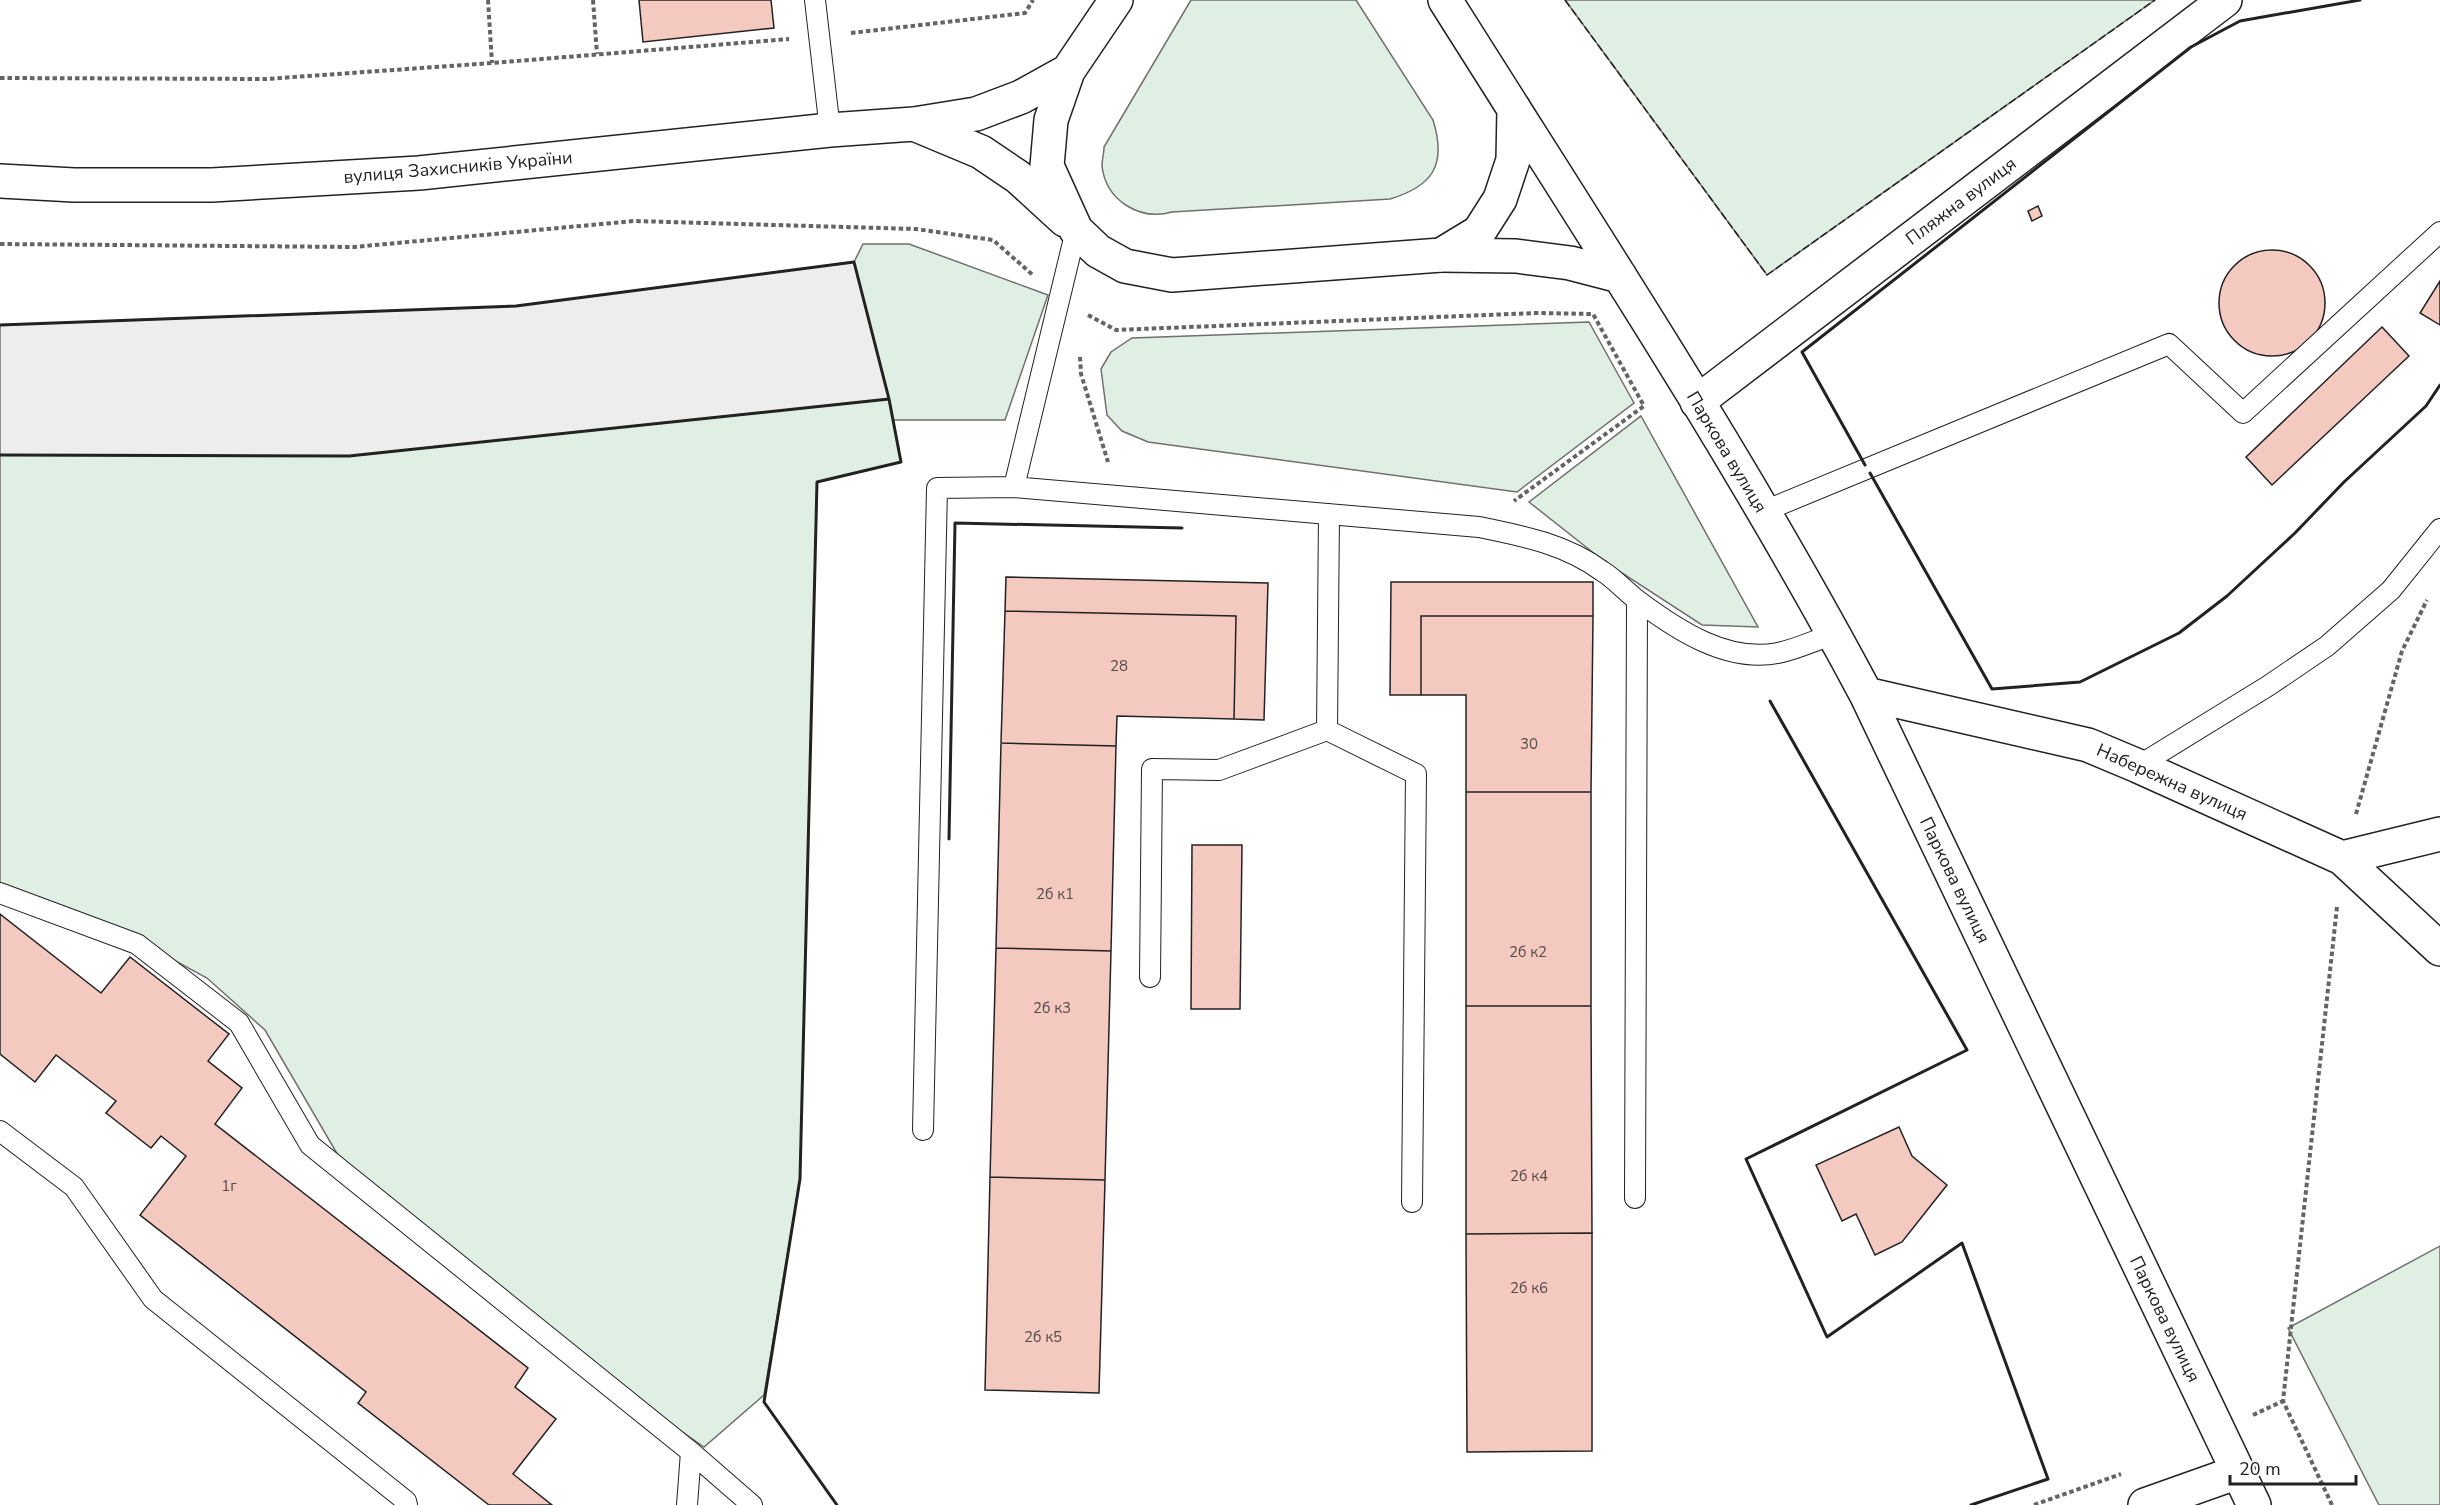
<svg xmlns="http://www.w3.org/2000/svg" width="2440" height="1505" viewBox="0 0 2440 1505" font-family="'Nunito Sans',sans-serif">
	<rect width="100%" height="100%" fill="#fff"/>
	<path fill="#e0efe3" stroke="#6f6f6f" stroke-width="1.5" d="M1191,0H1356L1433,120C1447,165 1433,186 1390,199L1172,212C1140,221 1106,201 1102,166C1102,160 1104,153 1104,147Z
		M1565,0H2155L1767,275Z
		M863,244H909L1048,295L1005,420H893L901,462L817,482L800,1179L764,1395L704,1447L644,1405L339,1157L265,1030L207,978L137,940L0,884V455L349,456L889,398L854,262Z
		M1589,322L1634,403L1517,492L1148,442L1122,431L1107,415L1101,369L1111,352L1132,338Z
		M1641,416L1758,627L1702,625L1605,562L1529,502Z
		M2440,1246V1505H2379L2288,1328Z"/>
	<path fill="#ededed" stroke="#6f6f6f" stroke-width="1.5" d="M854,262L889,399L349,456L0,455V325L516,306Z"/>
	<path fill="#f3c9c0" stroke="#222" stroke-width="1.5" d="M639,0H771L774,28L643,42Z
		M2038,206L2042,216L2032,221L2028,211Z
		M2219 303a53 53 0 1 1 106 0a53 53 0 1 1-106 0Z
		M2440,281V325L2420,313Z
		M2382,327L2409,356L2272,485L2246,457Z
		M1006,577L1268,583L1264,720L1234,719L1236,616L1005,611Z
		M1391,582H1593V616H1421V695H1390Z
		M1005,611L1236,616L1234,719L1117,716L1116,746L1001,743Z
		M1421,616H1593L1591,792H1466V695H1421Z
		M1001,743L1116,746L1111,951L996,948Z
		M1466,792H1591V1006H1466Z
		M1192,845H1242L1240,1009H1191Z
		M0,914L101,993L130,957L229,1034L208,1061L242,1088L215,1124L528,1368L515,1387L556,1419L513,1474L552,1505H489L358,1403L366,1392L140,1215L186,1156L161,1136L151,1148L106,1113L116,1101L56,1055L35,1082L0,1054Z
		M996,948L1111,951L1105,1180L990,1177Z
		M1466,1006H1591L1592,1233L1466,1234Z
		M1899,1127L1912,1156L1947,1185L1902,1242L1875,1255L1856,1214L1842,1221L1816,1165Z
		M990,1177L1105,1180L1099,1393L985,1390Z
		M1592,1233V1451L1467,1452L1466,1234Z"/>
	<g fill="none" stroke-linecap="round" stroke-linejoin="round">
		<defs>
			<path id="service" d="M815,0L830,130
				M1076,230L1014,487L1479,527C1523,536 1565,544 1602,571C1615,579 1625,591 1637,600C1677,630 1727,663 1778,653C1797,649 1816,640 1834,634
				M1762,512L2169,344L2243,413L2440,232
				M1327,730L1329,514
				M2138,766L2268,686L2327,646L2391,590L2440,529
				M0,893L137,944L239,1023L310,1145L691,1452L752,1505
				M1150,977L1152,769L1219,770L1327,730L1416,774L1412,1202
				M923,1130L937,488L1014,487
				M0,1131L74,1187L153,1299L406,1501L407,1505
				M1635,1198L1637,600
				M687,1505L691,1452"/>
			<path id="minor" d="M1514,109C1636,301 1759,493 1866,694L2254,1505
				M1441,255L1516,256L1570,263L1620,276
				M1697,402L2225,0
				M1866,694L2088,745L2138,766L2342,858L2440,949
				M2342,858L2440,834
				M2145,1505L2238,1472"/>
			<path id="tertiary" d="M1116,0L1068,71L1051,120L1047,166L1076,230L1098,251L1125,266L1172,275L1441,255L1479,232L1500,199L1513,160L1514,109L1445,0
				M914,124L981,152L1018,177L1065,220
				M0,181L74,185H212L419,173L830,130L914,124L976,114L1021,97L1068,71"/>
		</defs>
		<use href="#service" stroke="#222" stroke-width="22"/>
		<use href="#minor" stroke="#222" stroke-width="36"/>
		<use href="#tertiary" stroke="#222" stroke-width="36"/>
		<path stroke="#646464" stroke-width="4" stroke-dasharray="4.5 3" stroke-linecap="butt" d="M488,0L492,63
			M593,0L597,54
			M851,33L1025,13L1033,0
			M0,78L266,79L492,63L789,39
			M0,244L354,247L634,221L916,229L993,240L1034,276
			M1088,315L1116,330L1536,313L1593,314L1644,406L1514,501
			M1080,357L1081,374L1108,462
			M2356,814L2402,651L2427,600
			M2253,1415L2283,1401
			M2034,1505L2121,1474
			M2332,1505L2283,1401L2337,907"/>
		<use href="#service" stroke="#fff" stroke-width="20"/>
		<use href="#minor" stroke="#fff" stroke-width="33"/>
		<use href="#tertiary" stroke="#fff" stroke-width="33"/>
		<path stroke="#222" stroke-width="1.5" stroke-dasharray="8 3" stroke-linecap="butt" d="M1565,0L1767,275L2155,0"/>
		<path stroke="#222" stroke-width="3" d="M0,325L516,306L854,262L889,399L349,456L0,455
			M1865,465L1802,352L2191,47L2240,21L2360,0
			M1870,473L1992,689L2080,682L2179,633L2227,596L2295,533L2344,482L2426,406L2440,385
			M1770,701L1967,1050L1746,1159L1827,1337L1962,1243L2048,1479L1971,1505
			M949,839L955,523L1182,528
			M837,1505L764,1402L800,1179L817,482L901,462L889,399"/>
	</g>
	<g text-anchor="middle" stroke-width="4.5" stroke-linejoin="round" paint-order="stroke">
		<g font-size="15" fill="#564c4a">
			<text x="1119" y="671">28</text>
			<text x="1529" y="749">30</text>
			<text x="1055" y="899">2б к1</text>
			<text x="1528" y="957">2б к2</text>
			<text x="1052" y="1013">2б к3</text>
			<text x="1529" y="1181">2б к4</text>
			<text x="229" y="1191">1г</text>
			<text x="1529" y="1293">2б к6</text>
			<text x="1043" y="1342">2б к5</text>
		</g>
		<g font-size="18" fill="#222" stroke="#fff">
			<text transform="translate(458 167) rotate(-5)" y="6">вулиця Захисників України</text>
			<text transform="translate(1961 201) rotate(-37)" y="6">Пляжна вулиця</text>
			<text transform="translate(1727 452) rotate(59)" y="6">Паркова вулиця</text>
			<text transform="translate(2172 782) rotate(24)" y="6">Набережна вулиця</text>
			<text transform="translate(1955 880) rotate(64)" y="6">Паркова вулиця</text>
			<text transform="translate(2165 1319) rotate(64)" y="6">Паркова вулиця</text>
		</g>
	</g>
	<path d="M2230 1475v9h126v-9" fill="none" stroke="#222222" stroke-width="3"/>
	<text x="2239" y="1475" font-size="18" fill="#222222" stroke="#ffffff" stroke-width="4.5" paint-order="stroke">20 m</text>
</svg>
